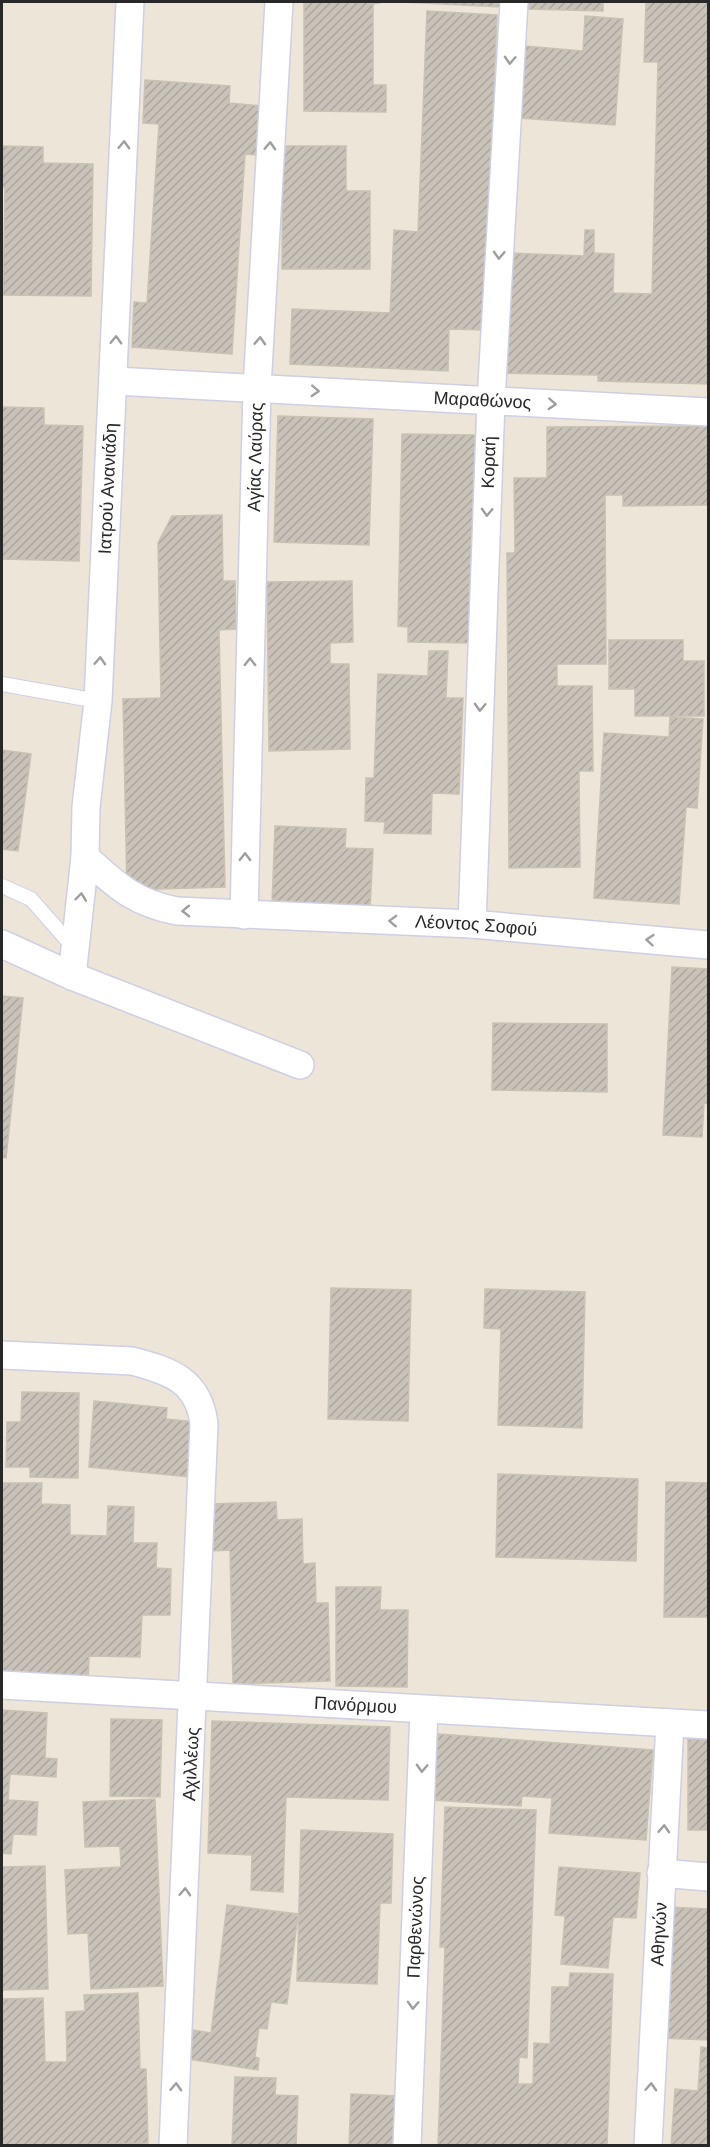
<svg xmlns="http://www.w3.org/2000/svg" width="710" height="2147" viewBox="0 0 710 2147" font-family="Helvetica,sans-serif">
	<defs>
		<pattern id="building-hatch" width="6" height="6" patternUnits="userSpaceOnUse" patternTransform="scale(1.5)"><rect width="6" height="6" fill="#c8c2b8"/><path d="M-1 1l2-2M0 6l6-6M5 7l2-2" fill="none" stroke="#aca79e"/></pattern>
	</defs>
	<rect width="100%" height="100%" fill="#ede6d8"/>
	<path fill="url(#building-hatch)" stroke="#c8c2b2" stroke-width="1.5" d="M304,2H384L373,4V85H386V112L304,111Z
		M401,2H501V7Z
		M529,2H603V11L528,9Z
		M646,2H708V384L598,381V375L502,373L505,253L584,256L585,230H594V253L614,254L613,293L652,294L658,62H644Z
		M427,11L497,15L484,330L449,329L448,371L290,364L292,309L390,313L394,230L418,232Z
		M585,16L623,19L615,125L520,118L525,46L583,51Z
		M145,80L230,86L229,103L262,106L259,155L245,154L232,354L132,347L134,302L147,303L159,124L143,123Z
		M2,146L43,147V163L93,164L91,296L3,295L5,187H2Z
		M283,146H346V191H370V269H282Z
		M2,407L44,408V425L83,426L79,561L2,559Z
		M278,416L373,419L369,545L274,542Z
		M708,426V505L623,506V495H605L606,664H557V686H592L593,771H579L580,867L509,868L507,553H515L514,478H547V427Z
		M402,434L475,435L471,643L408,642V627L398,626Z
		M222,515L223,581H235L236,629L219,630L225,887L127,890L123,699L161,698L158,543L172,516Z
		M352,581L353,642L330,643V664H349L350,749L269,751L267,582Z
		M609,640H683V661H704V716H635V689H609Z
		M429,651H448L446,698H463L459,794L432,793L431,834L384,833L385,822L365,821L366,778H374L378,674L428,676Z
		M670,717L703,719L697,808L686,807L679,904L594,898L604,733L669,737Z
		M2,750L31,754L18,851L2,849Z
		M275,826L346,829L345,848L373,849L370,908L272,904Z
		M672,967L708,969V1104L704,1103L702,1137L663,1135Z
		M2,996L23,998L6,1158L2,1157Z
		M493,1023L607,1024V1092L492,1090Z
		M331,1288L411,1290L408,1421L328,1419Z
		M485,1289L585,1292L582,1428L498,1425L501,1329L484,1328Z
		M22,1392L79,1393L78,1478L30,1477V1467H6L7,1422H21Z
		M94,1401L167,1408L166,1419L195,1422L190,1477L89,1467Z
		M498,1474L638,1479L636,1561L496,1557Z
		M666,1482L708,1483V1617H664Z
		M2,1483H42L41,1504L70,1505V1535L107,1536L108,1506L134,1507L133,1543H157L156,1568L171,1569L170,1615H142L140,1657L89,1656L88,1686L2,1684Z
		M276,1502L277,1520L302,1519L303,1564L315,1563L316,1603H328L330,1681L233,1684L230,1550L212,1551L211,1504Z
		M336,1587H381L380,1610H408L407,1687L336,1686Z
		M2,1710L47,1713L45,1758L57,1759L56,1777L10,1774L8,1800L38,1802L36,1835L13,1834L11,1854L2,1853Z
		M111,1719L162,1720L160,1797L110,1796Z
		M212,1721L390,1727L388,1800L286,1797L283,1892L251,1890L252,1855L208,1853Z
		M438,1734L653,1750L646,1840L549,1833L552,1798L522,1796L521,1806L433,1800Z
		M688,1739L708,1740V1830H688Z
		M155,1799L163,1986L91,1989L88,1933L68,1934L65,1870L121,1867L120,1846L85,1847L83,1802Z
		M445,1807L536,1810L527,2058L519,2057L518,2084H533L534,2043L550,2044L552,1987H569L570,1973L613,1974L607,2146H438L445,1947H440Z
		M301,1830L393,1834L391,1903H380L377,1984L297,1981Z
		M45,1866L48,1989L2,1990V1867Z
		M559,1867L640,1873L636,1918L613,1917L608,1968L561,1964L565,1916L555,1915Z
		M227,1905L298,1914L287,2004L271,2002L267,2029L259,2028L255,2057L259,2058L258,2070L189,2059L193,2030L211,2033Z
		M668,1907L708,1909V2040L661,2038Z
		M138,1993L140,2069H146L148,2143L2,2146V1999L43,1998L45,2062H67L66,2012L85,2011L84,1995Z
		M701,2047L708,2048V2146H671L675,2089L698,2091Z
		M235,2077L276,2078L275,2095L298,2096L296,2146H232Z
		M351,2094L396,2096L394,2146H349Z"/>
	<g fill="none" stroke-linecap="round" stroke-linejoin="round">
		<defs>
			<path id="lane" d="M2,684L98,701
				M2,886L31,899L74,948"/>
			<g id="street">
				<path id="s1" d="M114,381L708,412"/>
				<path id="s2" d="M85,857C116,885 134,903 177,911L472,924L708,945"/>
				<path id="s3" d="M244,915L257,388L279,2"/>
				<path id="s4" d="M472,924L491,401L514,2"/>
				<path d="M2,944L72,976L300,1065"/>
				<path id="s5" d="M72,976L85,857L86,807L98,701L130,2"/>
				<path d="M2,1355L132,1361C171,1371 199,1381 204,1424L173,2146"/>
				<path id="s6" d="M2,1685L708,1725"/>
				<path d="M661,1873L708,1877"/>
				<path id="s7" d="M407,2146L424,1710"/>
				<path id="s8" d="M648,2146L670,1723"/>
			</g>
		</defs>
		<use href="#lane" stroke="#cdcfe3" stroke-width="16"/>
		<use href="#street" stroke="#cdcfe3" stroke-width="30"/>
		<use href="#lane" stroke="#fff" stroke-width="14"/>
		<use href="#street" stroke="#fff" stroke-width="27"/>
	</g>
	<defs><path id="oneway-chevron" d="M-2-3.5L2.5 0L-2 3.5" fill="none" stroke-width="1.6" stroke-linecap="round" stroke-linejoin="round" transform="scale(1.5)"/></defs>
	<g stroke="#9e9e9e">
		<use href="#oneway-chevron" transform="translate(510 60) rotate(93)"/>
		<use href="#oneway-chevron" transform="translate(124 145) rotate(-88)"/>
		<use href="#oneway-chevron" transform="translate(270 146) rotate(-87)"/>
		<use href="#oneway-chevron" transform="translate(499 255) rotate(93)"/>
		<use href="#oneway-chevron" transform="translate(116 340) rotate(-88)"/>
		<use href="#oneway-chevron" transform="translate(260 341) rotate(-87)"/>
		<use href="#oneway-chevron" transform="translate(315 391) rotate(3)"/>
		<use href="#oneway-chevron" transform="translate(552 404) rotate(3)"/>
		<use href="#oneway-chevron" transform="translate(487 512) rotate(92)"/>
		<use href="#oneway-chevron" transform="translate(100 661) rotate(-87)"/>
		<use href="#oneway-chevron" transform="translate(250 662) rotate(-89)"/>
		<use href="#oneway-chevron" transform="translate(480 707) rotate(92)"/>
		<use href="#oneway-chevron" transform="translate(245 857) rotate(-89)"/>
		<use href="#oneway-chevron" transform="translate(81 897) rotate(-83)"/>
		<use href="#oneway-chevron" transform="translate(186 911) rotate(179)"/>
		<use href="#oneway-chevron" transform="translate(393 921) rotate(-178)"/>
		<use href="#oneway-chevron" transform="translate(650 940) rotate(-175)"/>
		<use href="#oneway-chevron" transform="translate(422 1768) rotate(92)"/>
		<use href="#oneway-chevron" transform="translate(664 1829) rotate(-87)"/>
		<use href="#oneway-chevron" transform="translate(185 1892) rotate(-87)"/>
		<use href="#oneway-chevron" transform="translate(413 2005) rotate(92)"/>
		<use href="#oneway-chevron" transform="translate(176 2087) rotate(-87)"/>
		<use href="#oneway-chevron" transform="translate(651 2087) rotate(-87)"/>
	</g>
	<g text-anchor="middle" stroke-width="5" stroke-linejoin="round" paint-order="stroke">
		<g font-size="18" fill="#282828" stroke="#fff">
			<text dy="6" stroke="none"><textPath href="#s1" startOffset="369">Μαραθώνος</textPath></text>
			<text dy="6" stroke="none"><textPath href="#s3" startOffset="458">Αγίας Λαύρας</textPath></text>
			<text dy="6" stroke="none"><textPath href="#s4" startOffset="462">Κοραή</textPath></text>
			<text dy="6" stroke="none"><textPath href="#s5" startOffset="489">Ιατρού Ανανιάδη</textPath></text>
			<text dy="6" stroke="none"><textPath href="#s2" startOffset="408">Λέοντος Σοφού</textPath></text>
			<text dy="6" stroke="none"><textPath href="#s6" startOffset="354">Πανόρμου</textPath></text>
			<text transform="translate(191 1764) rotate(-87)" y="6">Αχιλλέως</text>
			<text dy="6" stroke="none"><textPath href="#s7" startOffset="219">Παρθενώνος</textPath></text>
			<text dy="6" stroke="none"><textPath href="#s8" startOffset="212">Αθηνών</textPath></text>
		</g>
	</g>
	<rect width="710" height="2147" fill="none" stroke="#282828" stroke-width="6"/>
</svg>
